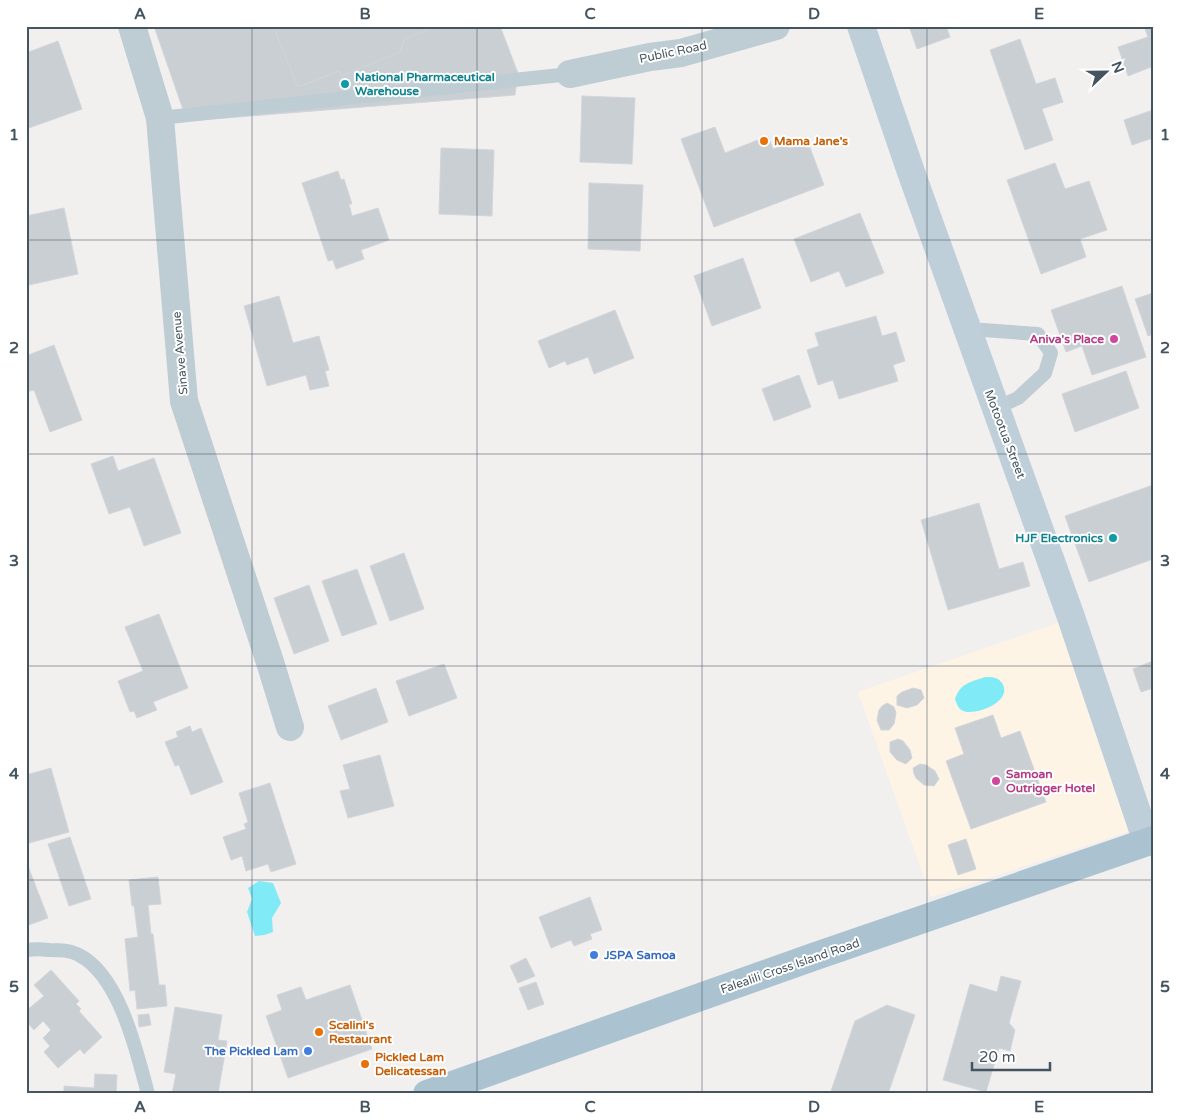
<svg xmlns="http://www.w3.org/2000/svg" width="1179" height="1120" viewBox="0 0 1179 1120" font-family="'Varela Round',sans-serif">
	<rect width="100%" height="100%" fill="#f2efef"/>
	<path fill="#fef4e6" d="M1058,623L1130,831L931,897L858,692Z"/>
	<path fill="#80ebf6" d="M985,677C992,677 998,677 1002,683C1015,703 969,719 960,709C958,707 956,702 955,699C960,683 971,682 985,677Z
		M259,881L273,883L281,903L272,918L273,932L264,935L255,936L247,912L252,899L248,888Z"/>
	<path fill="#cacfd4" stroke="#d2d6db" d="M154,26H500L518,73L515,95L187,121Z
		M273,26H437L405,39L400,52L341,76L339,71L298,87Z
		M909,26H946L950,37L917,49Z
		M1144,26H1153V71L1151,67L1128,76L1118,47L1148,37Z
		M1020,39L1036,84L1055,78L1063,102L1042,109L1053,140L1025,150L990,50Z
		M58,41L82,109L26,129V53Z
		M582,96L635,98L632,164L580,162Z
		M1153,110V138L1132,145L1124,120Z
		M715,127L725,153L768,136L773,149L806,137L824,185L714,227L681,139Z
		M441,148L494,150L492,216L439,214Z
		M1055,163L1065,189L1089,181L1107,230L1080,239L1086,257L1041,274L1007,180Z
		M338,171L341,180L344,179L352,204H349L352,216L378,208L389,240L361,250L364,259L336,269L333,260L328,261L302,183Z
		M589,183L643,185L640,251L588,249Z
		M64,208L78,274L29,285L26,272V216Z
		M860,213L884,273L846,287L839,271L811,282L794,239Z
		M743,258L761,308L712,326L694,276Z
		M1122,286L1146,357L1092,375L1082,346L1066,352L1051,310Z
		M1153,293V334L1148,336L1135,299Z
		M279,296L293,343L319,336L329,370L325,371L329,386L310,390L306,375L267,386L244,306Z
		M615,310L634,358L594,374L588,357L567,365L565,361L549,368L538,341Z
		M876,316L882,336L896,332L905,361L893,365L898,381L839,399L833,380L818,385L807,350L819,346L815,333Z
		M54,345L82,420L50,432L34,390L26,392V356Z
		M1126,371L1139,408L1075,432L1062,394Z
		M799,375L811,407L774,421L762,389Z
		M113,456L118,471L154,458L181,533L144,546L130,507L109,514L91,464Z
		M1153,485V559L1089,582L1065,516Z
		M979,503L999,569L1023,562L1030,586L948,610L921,520Z
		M404,553L424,609L390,621L370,566Z
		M357,569L377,624L342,636L322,581Z
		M309,585L329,641L294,654L274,598Z
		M159,614L188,688L153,702L157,710L137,718L134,711L130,712L118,681L143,671L125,627Z
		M1153,661V688L1141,692L1133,669Z
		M444,664L457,698L409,716L396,681Z
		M376,688L388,722L341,740L328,706Z
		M913,688L921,690L924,698L917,705L907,708L897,705V696L902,692Z
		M887,703L894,707L896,713L894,724L889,730H881L877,720L879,710L882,706Z
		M993,715L1001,738L1020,731L1046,802L971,829L946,761L964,754L955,728Z
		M190,726L192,732L201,728L223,782L191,795L179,765L175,766L165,742L178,737L176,732Z
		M898,739L903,741L910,750L912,758L906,764L897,760L890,752V742Z
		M380,755L394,806L348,818L340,791L350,789L343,765Z
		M920,764L926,765L935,771L939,779L934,786L924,785L916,778L914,774L913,768Z
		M51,768L69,832L29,843L26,834V775Z
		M270,783L296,864L271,872L268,864L246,871L242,856L231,860L223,837L246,829L244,824L248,822L239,793Z
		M70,837L91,899L69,906L48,844Z
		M966,839L976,869L958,875L948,845Z
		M26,861L48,918L26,926Z
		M158,877L161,904L148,905L151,934H153L159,985H165L167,1006L137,1009L135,990L130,991L125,939L138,937L134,906H132L129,880Z
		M590,897L602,930L590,934L592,939L574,946L571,940L551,948L539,917Z
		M526,958L535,976L518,983L510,966Z
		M51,970L79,1001L76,1004L81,1009L79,1011L102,1037L84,1054L80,1049L58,1068L44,1052L50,1046L43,1038L51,1030L43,1021L34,1030L26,1021V1011L44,996L34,985Z
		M1001,976L1021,981L1009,1023L1015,1030L1010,1051L999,1048L986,1092L943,1080L970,984L997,992Z
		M536,982L544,1004L528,1010L519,988Z
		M350,985L372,1049L288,1078L266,1016L282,1010L277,995L301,987L306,1000Z
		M887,1005L915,1015L888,1094H830L855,1021Z
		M175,1007L222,1015L218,1040L227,1041L218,1094H172L176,1074L164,1072Z
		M149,1014L151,1025L139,1027L138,1015Z
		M95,1074L117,1075L116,1094H64V1086L94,1088Z"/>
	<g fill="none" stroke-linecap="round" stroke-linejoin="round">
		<path stroke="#beccd3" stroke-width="14" d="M160,118L570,74
			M969,329L1038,334L1051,353L1045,373L1018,398L996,408
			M26,950C34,949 41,949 49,950C60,950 70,950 79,955C120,976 137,1053 148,1094"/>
		<path stroke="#beccd3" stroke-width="28" d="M132,26L160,118L184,401L270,662L290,727
			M570,74L650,57L681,53L776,26"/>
		<path stroke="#bfcfda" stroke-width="28" d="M861,26L911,172L1071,617L1147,842"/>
		<path stroke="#abc3d1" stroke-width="28" d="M427,1094L813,957L1153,840"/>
	</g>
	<path fill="none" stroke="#45555f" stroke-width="1" stroke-opacity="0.55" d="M252,26V1094M477,26V1094M702,26V1094M927,26V1094M26,240H1153M26,454H1153M26,666H1153M26,880H1153"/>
	<g fill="#0f9aa8" stroke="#fff" stroke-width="2">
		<circle cx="345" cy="84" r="5"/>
		<circle cx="1113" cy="538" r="5"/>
	</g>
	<g fill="#e8710a" stroke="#fff" stroke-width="2">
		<circle cx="764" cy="141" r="5"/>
		<circle cx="319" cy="1032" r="5"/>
		<circle cx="365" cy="1064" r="5"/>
	</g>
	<g fill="#d1479c" stroke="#fff" stroke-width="2">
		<circle cx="1114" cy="339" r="5"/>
		<circle cx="996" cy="781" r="5"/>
	</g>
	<g fill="#3f7fe0" stroke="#fff" stroke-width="2">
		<circle cx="594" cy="955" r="5"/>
		<circle cx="308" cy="1051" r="5"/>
	</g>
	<g text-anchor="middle" stroke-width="4" stroke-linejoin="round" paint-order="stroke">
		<g font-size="12" fill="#45555f" stroke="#fff">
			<text transform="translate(673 52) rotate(-12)" y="4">Public Road</text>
			<text transform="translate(180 353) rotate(-95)" y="4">Sinave Avenue</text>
			<text transform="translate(1005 434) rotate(69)" y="4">Motootua Street</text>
			<text transform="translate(790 966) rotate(-19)" y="4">Falealili Cross Island Road</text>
		</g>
		<g font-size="12" font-weight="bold" fill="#0d838f" stroke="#fff" text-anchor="start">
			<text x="355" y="81">National Pharmaceutical<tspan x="355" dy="14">Warehouse</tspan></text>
			<text x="1103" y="542" text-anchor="end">HJF Electronics</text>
		</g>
		<g font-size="12" font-weight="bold" fill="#c56008" stroke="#fff" text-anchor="start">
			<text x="774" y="145">Mama Jane's</text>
			<text x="329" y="1029">Scalini's<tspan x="329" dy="14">Restaurant</tspan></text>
			<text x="375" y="1061">Pickled Lam<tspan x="375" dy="14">Delicatessan</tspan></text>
		</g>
		<g font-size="12" font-weight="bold" fill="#b23c85" stroke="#fff" text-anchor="end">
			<text x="1104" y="343">Aniva's Place</text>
			<text x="1006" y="778" text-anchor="start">Samoan<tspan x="1006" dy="14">Outrigger Hotel</tspan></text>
		</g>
		<g font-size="12" font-weight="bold" fill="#366cbe" stroke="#fff" text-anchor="start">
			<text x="604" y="959">JSPA Samoa</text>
			<text x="298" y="1055" text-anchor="end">The Pickled Lam</text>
		</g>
	</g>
	<rect width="1179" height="1120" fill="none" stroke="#ffffff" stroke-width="55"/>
	<g transform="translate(1106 72) rotate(68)" stroke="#ffffff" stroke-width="4" paint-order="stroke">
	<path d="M0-4L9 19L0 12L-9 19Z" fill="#45555f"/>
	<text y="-8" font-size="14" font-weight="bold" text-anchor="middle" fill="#45555f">N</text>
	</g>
	<path d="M972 1062v8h78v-8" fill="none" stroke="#45555f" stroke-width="2.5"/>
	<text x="979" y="1062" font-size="15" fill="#45555f" stroke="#ffffff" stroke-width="4" paint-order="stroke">20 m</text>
	<rect x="28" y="28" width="1124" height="1064" fill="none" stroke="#45555f" stroke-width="2"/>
	<g font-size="16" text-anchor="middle" font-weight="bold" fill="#45555f">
		<text x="140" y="19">A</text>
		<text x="365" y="19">B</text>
		<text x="590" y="19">C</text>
		<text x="814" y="19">D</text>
		<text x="1039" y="19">E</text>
		<text x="14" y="140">1</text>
		<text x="1165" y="140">1</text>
		<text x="14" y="353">2</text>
		<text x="1165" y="353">2</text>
		<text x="14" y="566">3</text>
		<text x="1165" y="566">3</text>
		<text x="14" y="779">4</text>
		<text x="1165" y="779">4</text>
		<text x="14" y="992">5</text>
		<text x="1165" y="992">5</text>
		<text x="140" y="1112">A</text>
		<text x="365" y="1112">B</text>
		<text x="590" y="1112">C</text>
		<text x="814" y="1112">D</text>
		<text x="1039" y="1112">E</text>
	</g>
</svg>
